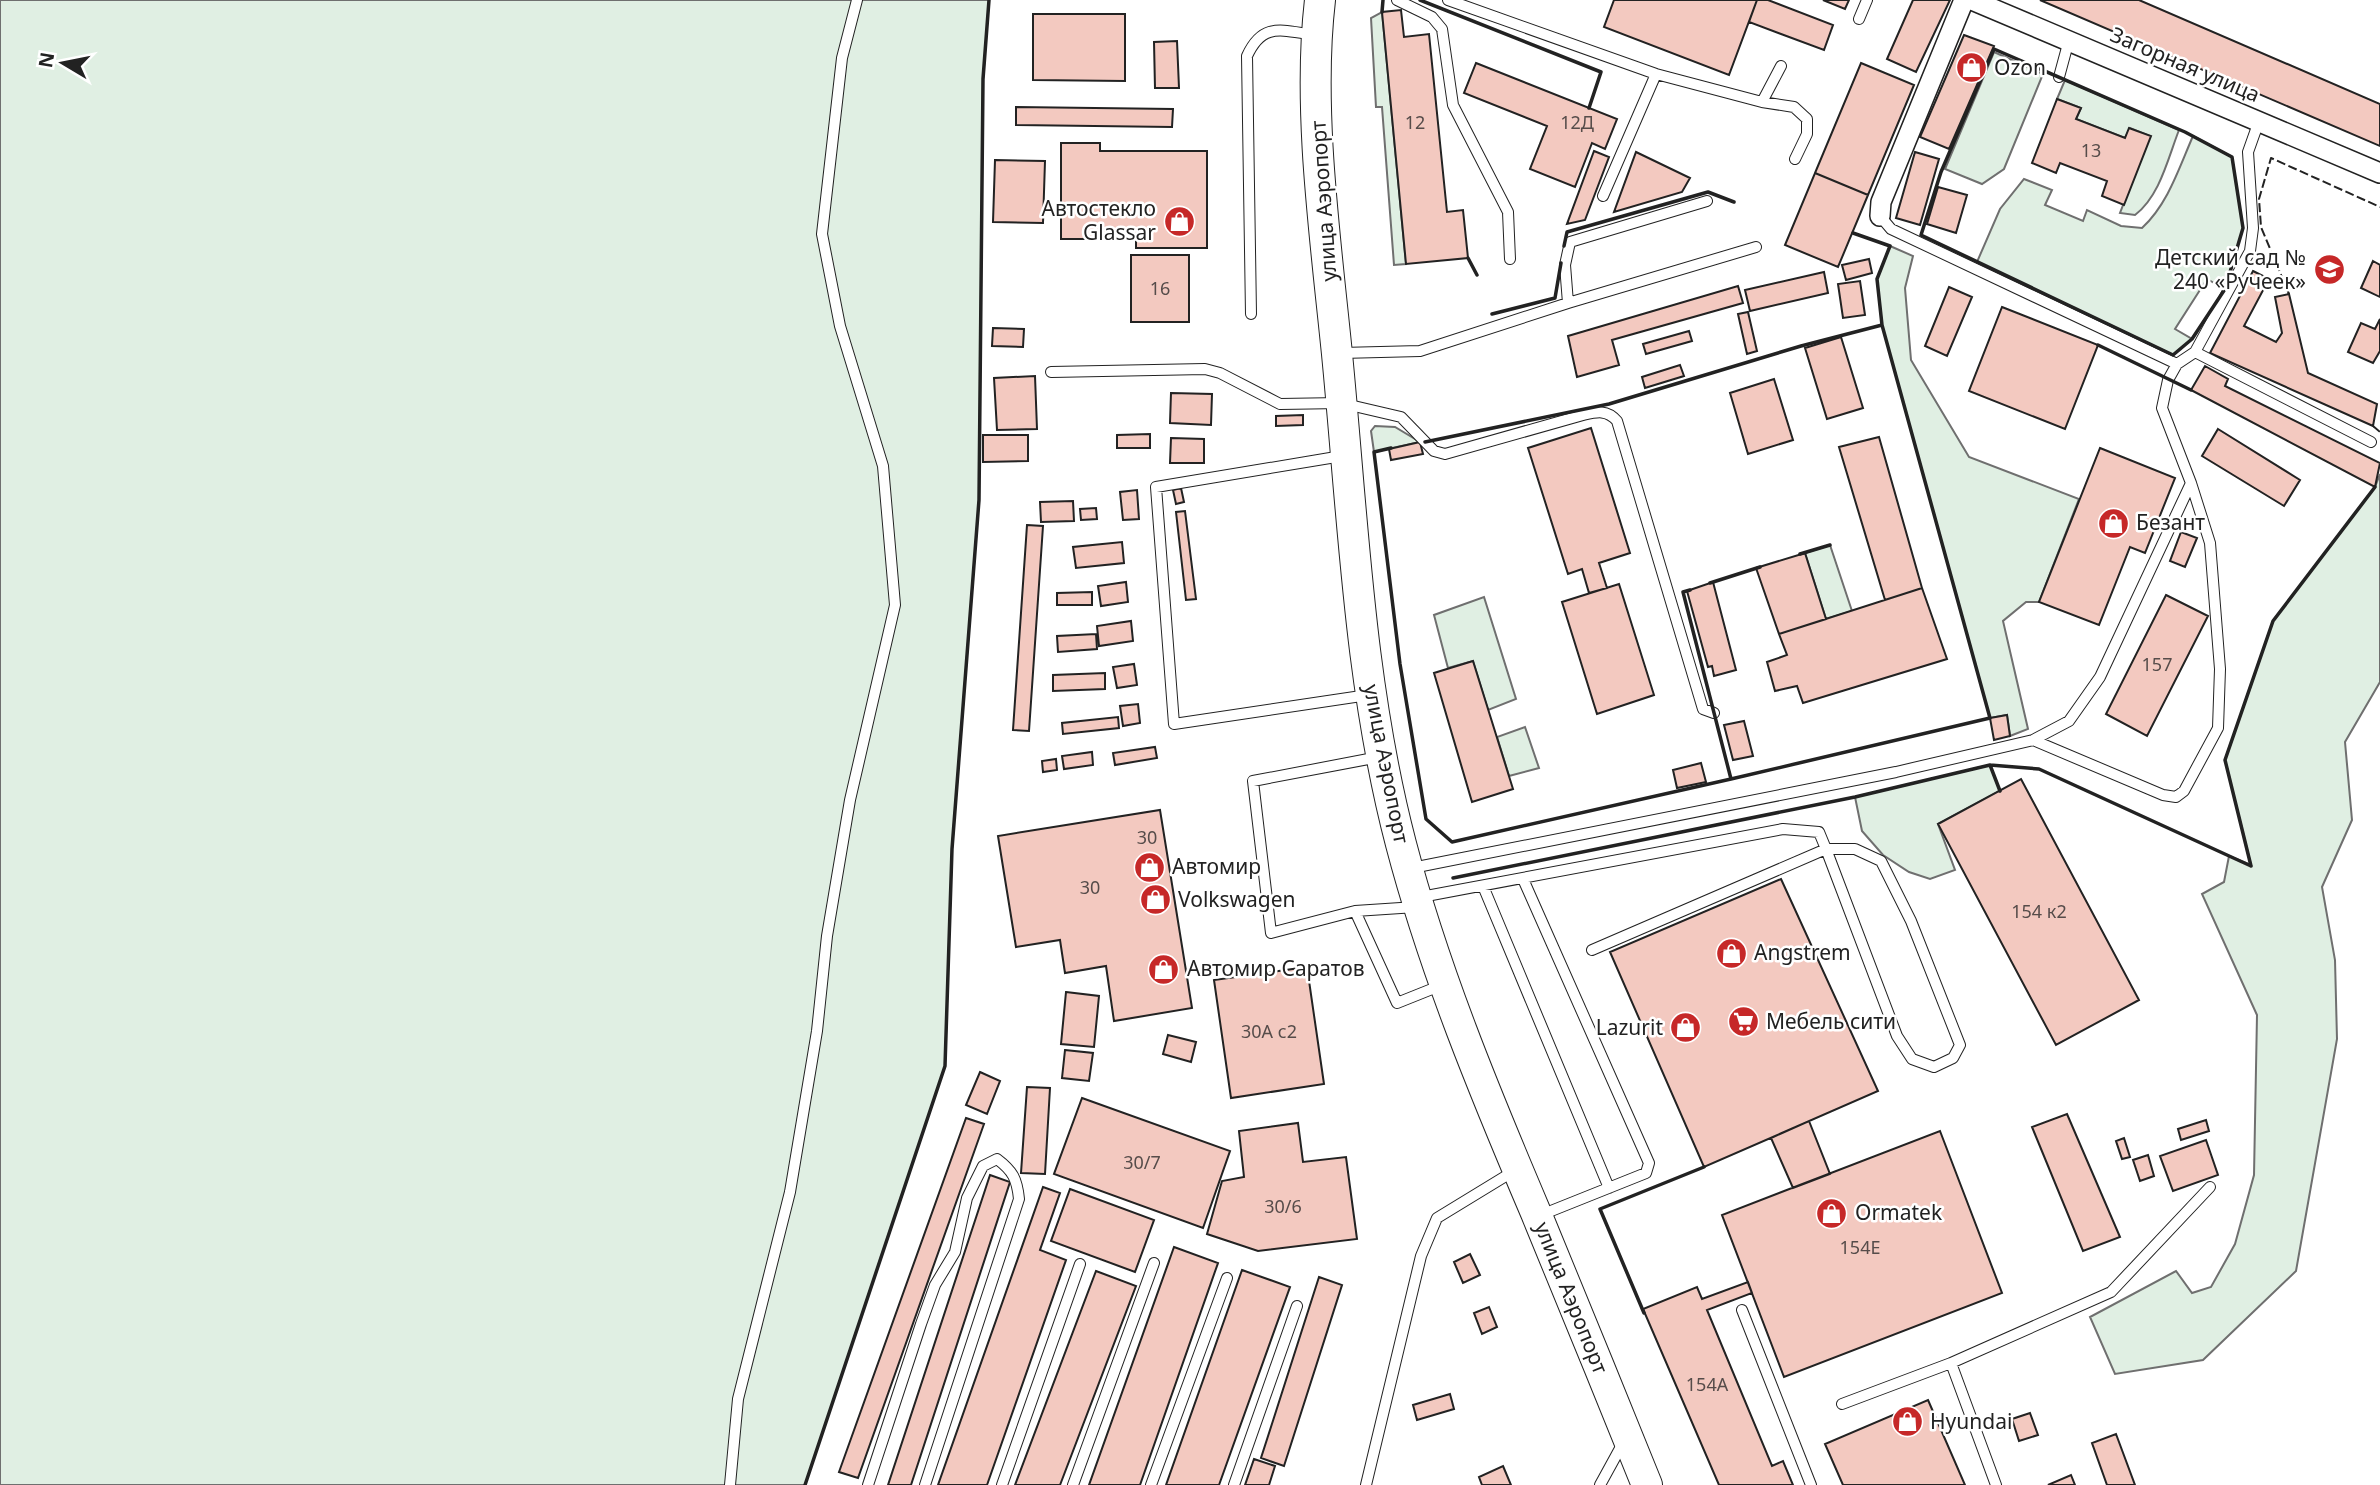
<svg xmlns="http://www.w3.org/2000/svg" width="2380" height="1485" viewBox="0 0 2380 1485" font-family="'Noto Sans',sans-serif">
	<rect width="100%" height="100%" fill="#fff"/>
	<path fill="#e0efe3" stroke="#6f6f6f" stroke-width="2" d="M0,0H989L983,80L979,500L952,849L945,1066L805,1485H0Z
		M1382,12L1406,264L1394,265L1382,107H1376L1371,18Z
		M1994,52L2043,74L2004,169L1982,184L1945,169Z
		M2065,80L2179,130C2168,158 2160,196 2135,215L2120,213L2150,136L2130,128L2125,138L2076,119L2081,108L2057,99Z
		M2193,136L2232,157L2243,228L2225,289L2207,279L2175,329L2192,339L2173,355L1977,262L2000,209L2024,179L2052,190L2045,205L2083,221L2087,210L2121,226L2142,228C2168,204 2179,168 2193,136Z
		M1890,246L1913,256L1905,288L1911,360L1969,457L2079,499L2039,602H2026L2003,621L2028,729L2010,736L2007,715L1990,718L1882,325L1877,279Z
		M1375,426L1395,427L1420,442L1374,452L1371,431Z
		M2380,474V682L2345,742L2352,820L2322,887L2335,960L2337,1039L2296,1271L2203,1360L2115,1374L2090,1317L2176,1271L2192,1293L2211,1287L2235,1244L2254,1175L2257,1015L2202,894L2224,882L2229,856L2251,865L2225,760L2273,621L2375,487Z
		M1830,545L1852,611L1826,619L1805,553Z
		M1484,597L1516,699L1488,710L1473,661L1448,668L1434,615Z
		M1525,727L1539,768L1509,776L1497,737Z
		M1990,765L2000,791L1938,824L1955,870L1930,879L1909,872L1883,855L1862,831L1855,797Z"/>
	<path fill="#f3c9c0" stroke="#222" stroke-width="2" d="M1614,0H1757L1729,75L1604,27Z
		M1757,0H1768L1833,25L1824,50L1749,22Z
		M1823,0H1849L1845,9Z
		M1913,0H1950L1916,72L1887,59Z
		M2040,0H2139L2380,104V146Z
		M1401,10L1404,37L1429,34L1447,212L1463,210L1468,258L1406,264L1382,12Z
		M1033,14H1125V81L1033,80Z
		M1964,35L1994,46L1949,149L1920,137Z
		M1177,41L1179,88H1155L1154,42Z
		M1476,63L1617,119L1605,149L1592,143L1575,187L1530,169L1547,126L1464,93Z
		M1861,63L1914,85L1868,195L1815,173Z
		M2057,99L2081,108L2076,119L2125,138L2129,128L2151,136L2124,205L2102,196L2107,181L2060,163L2056,173L2032,163Z
		M1016,107L1173,109L1172,127L1016,125Z
		M1061,143H1100V151H1207V248H1136V239H1061Z
		M1594,151L1609,157L1585,220L1567,224Z
		M1636,152L1690,178L1682,192L1614,212Z
		M1915,152L1939,159L1920,225L1896,218Z
		M995,160L1045,161L1043,223L993,222Z
		M1815,173L1868,195L1838,267L1785,245Z
		M1938,187L1967,195L1956,233L1927,224Z
		M1131,255H1189V322H1131Z
		M1869,259L1872,273L1846,280L1842,265Z
		M2373,261L2380,265V297L2361,288Z
		M2253,271L2269,279L2244,326L2276,342L2282,333L2275,297L2289,294L2308,373L2377,404L2373,426L2210,353Z
		M1824,272L1828,293L1750,311L1745,290Z
		M1860,281L1865,315L1843,318L1838,284Z
		M1738,286L1743,303L1612,340L1619,365L1577,377L1568,336Z
		M1949,287L1972,297L1947,356L1925,346Z
		M2002,307L2098,345L2065,429L1969,391Z
		M1748,312L1757,351L1747,354L1738,314Z
		M2380,319V351L2373,363L2348,352L2361,323L2375,329Z
		M993,328L1024,329L1023,347L992,346Z
		M1689,331L1692,341L1646,354L1643,344Z
		M1841,337L1863,408L1827,419L1805,348Z
		M1680,365L1684,376L1645,388L1642,377Z
		M2205,366L2228,379L2225,386L2380,463L2375,487L2191,390Z
		M1035,376L1037,429L997,430L994,378Z
		M1774,379L1793,440L1748,454L1730,393Z
		M1171,393L1212,394L1211,425L1170,423Z
		M1303,415V425L1276,426V416Z
		M1591,428L1630,553L1599,563L1607,588L1589,593L1582,569L1568,574L1528,448Z
		M2218,429L2300,480L2284,506L2202,456Z
		M1150,434V448H1117V435Z
		M983,435H1028V461L983,462Z
		M1879,437L1922,588L1885,600L1839,447Z
		M1171,438L1204,439V463H1170Z
		M1420,442L1423,454L1391,460L1389,449Z
		M2100,448L2175,478L2145,553L2130,547L2099,625L2039,602Z
		M1181,488L1184,502L1176,504L1173,490Z
		M1137,490L1139,519L1123,520L1120,492Z
		M1073,501L1074,521L1041,522L1040,502Z
		M1096,508L1097,519L1081,520L1080,509Z
		M1185,511L1196,599L1186,600L1176,512Z
		M1027,525L1043,526L1029,731L1013,730Z
		M2181,532L2197,538L2185,567L2170,561Z
		M1122,542L1124,563L1076,568L1073,547Z
		M1805,553L1826,619L1779,634L1756,568Z
		M1126,582L1128,602L1101,606L1098,586Z
		M1713,582L1736,670L1714,676L1712,666L1708,667L1687,591Z
		M1619,584L1654,695L1597,714L1562,602Z
		M1922,588L1947,659L1803,703L1797,686L1775,691L1767,662L1787,655L1779,634Z
		M1092,592V605H1057V593Z
		M2166,595L2208,616L2147,736L2106,714Z
		M1131,621L1133,641L1099,646L1097,626Z
		M1096,634L1097,649L1058,652L1057,636Z
		M1473,661L1513,789L1472,802L1434,673Z
		M1134,664L1137,685L1117,688L1113,667Z
		M1105,673V689L1053,691V675Z
		M1138,704L1140,723L1123,726L1120,706Z
		M2007,715L2010,736L1994,740L1990,718Z
		M1118,717L1119,728L1063,734L1062,723Z
		M1744,721L1753,756L1733,760L1724,725Z
		M1155,747L1157,758L1115,765L1113,753Z
		M1092,752L1093,765L1064,769L1062,756Z
		M1056,759L1057,770L1043,772L1042,761Z
		M1701,763L1706,782L1677,788L1673,770Z
		M2021,779L2139,1000L2056,1045L1938,824Z
		M1160,810L1192,1008L1114,1021L1106,966L1065,973L1060,940L1016,947L998,836Z
		M1781,879L1878,1091L1704,1167L1610,952Z
		M1307,967L1324,1084L1231,1098L1214,980Z
		M1066,992L1099,996L1094,1047L1061,1044Z
		M1168,1035L1196,1042L1191,1062L1163,1054Z
		M1065,1050L1093,1053L1089,1081L1062,1078Z
		M980,1072L1000,1081L987,1114L966,1105Z
		M1027,1087L1050,1088L1045,1174L1021,1173Z
		M1082,1098L1230,1151L1203,1228L1054,1174Z
		M2067,1114L2120,1237L2083,1251L2032,1127Z
		M966,1118L984,1124L858,1478L839,1472Z
		M2206,1120L2209,1131L2181,1140L2178,1129Z
		M1809,1121L1830,1174L1793,1188L1771,1138Z
		M1298,1123L1303,1162L1346,1157L1357,1239L1258,1251L1207,1234L1222,1181L1244,1177L1239,1131Z
		M1940,1131L2002,1293L1784,1377L1722,1215Z
		M2124,1138L2130,1157L2122,1159L2116,1141Z
		M2206,1140L2218,1175L2173,1191L2160,1156Z
		M2148,1155L2154,1176L2140,1181L2133,1160Z
		M990,1175L1010,1182L911,1485H888Z
		M1043,1187L1060,1193L1040,1250L1066,1260L987,1485H938Z
		M1070,1189L1154,1220L1135,1272L1051,1241Z
		M1174,1247L1218,1263L1140,1485H1089Z
		M1470,1254L1480,1275L1463,1283L1454,1262Z
		M1242,1270L1290,1287L1219,1485H1166Z
		M1096,1271L1136,1286L1060,1485H1015Z
		M1319,1277L1342,1285L1284,1466L1261,1458Z
		M1748,1282L1752,1293L1707,1310L1772,1466L1783,1461L1793,1485H1719L1643,1309L1697,1287L1702,1299Z
		M1489,1307L1497,1327L1482,1334L1474,1313Z
		M1450,1394L1454,1409L1417,1420L1413,1405Z
		M1928,1400L1965,1485H1843L1825,1444Z
		M2030,1413L2038,1435L2019,1441L2012,1419Z
		M2116,1434L2135,1485H2107L2092,1443Z
		M1254,1459L1275,1466L1269,1485H1245Z
		M1503,1466L1511,1485H1482L1479,1477Z
		M2071,1475L2075,1485H2048Z"/>
	<g fill="none" stroke-linecap="round" stroke-linejoin="round">
		<defs>
			<path id="service" d="M1397,0L1432,17L1442,29L1453,105L1508,212L1510,259
				M1448,0L1656,74L1762,102L1781,66
				M1859,19L1867,0
				M2059,77L2069,40
				M1762,102L1794,107L1807,119V134L1795,159
				M1603,196L1656,74
				M1880,216L1891,229L2177,364L2195,352L2250,251L2253,228L2248,152L2259,121
				M1568,303L1565,265L1570,242L1707,201
				M1251,314L1247,56C1263,21 1282,31 1316,35
				M2195,352L2371,442
				M1341,353L1420,351L1568,303L1756,247
				M1051,372L1205,369L1220,373L1280,404L1341,403L1401,417L1434,451L1445,454L1583,415C1596,412 1607,409 1617,421L1703,709L1714,713
				M1342,456L1156,487L1174,724L1368,695
				M2033,740L2163,795L2176,797L2184,791L2218,728L2220,669L2210,543L2191,483
				M1379,757L1253,781L1271,933L1355,911L1416,907
				M1412,868L1896,772L2033,740L2069,721L2100,677L2191,483L2162,408L2168,380L2177,364
				M1523,879L1649,1163L1646,1173L1541,1215
				M1483,886L1609,1188
				M1421,897L1783,829L1819,832L1826,849L1897,1036L1912,1059L1934,1067L1953,1058L1960,1045L1911,921L1881,861L1855,849H1826L1592,950
				M1355,911L1397,1003L1442,985
				M1742,1310L1811,1485
				M1842,1404L1951,1363
				M730,1485L738,1399L790,1192L817,1031L827,936L850,800L895,605L883,466L840,326L822,234L842,58L857,0
				M868,1485L921,1324L935,1285L955,1252L967,1198L983,1166L997,1159C1013,1171 1017,1179 1019,1199L925,1485
				M1002,1485L1080,1264
				M1073,1485L1154,1263
				M1151,1485L1227,1278
				M1234,1485L1297,1306
				M1366,1485L1421,1256L1437,1218L1514,1171
				M1600,1485L1623,1443
				M1996,1485L1951,1363L2111,1292L2210,1187"/>
			<path id="minor" d="M1972,0L2380,173
				M1880,216L1881,202L1964,0"/>
			<path id="primary" d="M1320,0C1307,110 1326,243 1337,354C1353,518 1359,684 1401,844C1434,970 1485,1093 1536,1213C1574,1304 1610,1394 1647,1485"/>
		</defs>
		<use href="#service" stroke="#222" stroke-width="12"/>
		<use href="#minor" stroke="#222" stroke-width="22"/>
		<use href="#primary" stroke="#222" stroke-width="32"/>
		<use href="#service" stroke="#fff" stroke-width="10"/>
		<use href="#minor" stroke="#fff" stroke-width="19"/>
		<use href="#primary" stroke="#fff" stroke-width="30"/>
		<path stroke="#222" stroke-width="2" stroke-dasharray="9 3.5" stroke-linecap="butt" d="M2289,294L2261,227L2259,199L2271,158L2380,207
			M2373,426L2380,432"/>
		<path stroke="#222" stroke-width="3.5" d="M1420,0L1601,72L1589,108
			M1382,12L1383,0
			M1994,49L2185,132L2232,157L2243,228L2225,289L2192,339L2173,355L1921,235L1941,172Z
			M1564,246L1567,232L1708,192L1734,202
			M1468,258L1477,275
			M1492,314L1555,298L1561,263
			M2098,345L2191,390
			M1425,442L1609,404L1801,346L1882,325
			M1391,448L1374,452L1400,664L1426,819L1452,842L1731,779L1683,592L1690,590
			M1800,554L1830,545
			M1710,583L1760,567
			M1990,765L2039,769L2251,866
			M1731,779L1990,718L1882,325L1877,279L1890,246L1853,233
			M2251,866L2225,760L2273,621L2375,487
			M1453,878L1855,797L1990,765L2000,791
			M1644,1313L1600,1209L1704,1167
			M805,1485L945,1066L952,849L979,500L983,79L989,0"/>
	</g>
	<defs>
		<symbol id="shop-disc" viewBox="-11 -11 22 22"><circle r="9.5" fill="#c62828" stroke="#fff"/><path d="M-5-2.5h2.3a2.7 3.5 0 0 1 5.4 0H5L5.5 6h-11ZM-1.5-2.5h3a1.5 2.3 0 0 0-3 0Z" fill="#fff"/></symbol>
		<symbol id="school-disc" viewBox="-11 -11 22 22"><circle r="9.5" fill="#c62828" stroke="#fff"/><path d="M0-5L7-2L0 1L-7-2ZM-4 1L0 2.5L4 1V4Q0 6-4 4Z" fill="#fff"/></symbol>
		<symbol id="supermarket-disc" viewBox="-11 -11 22 22"><circle r="9.5" fill="#c62828" stroke="#fff"/><path d="M-6-5.5h2.5l.6 2H6L4.5 2H-2.5L-4.4-4H-6ZM-1.5 3.2a1.3 1.3 0 1 0 .1 0ZM3 3.2a1.3 1.3 0 1 0 .1 0Z" fill="#fff"/></symbol>
	</defs>
	<g fill-rule="evenodd">
		<use href="#shop-disc" x="1954" y="50" width="35" height="35"/>
		<use href="#shop-disc" x="1162" y="204" width="35" height="35"/>
		<use href="#school-disc" x="2312" y="252" width="35" height="35"/>
		<use href="#shop-disc" x="2096" y="506" width="35" height="35"/>
		<use href="#shop-disc" x="1132" y="850" width="35" height="35"/>
		<use href="#shop-disc" x="1138" y="882" width="35" height="35"/>
		<use href="#shop-disc" x="1714" y="936" width="35" height="35"/>
		<use href="#shop-disc" x="1146" y="952" width="35" height="35"/>
		<use href="#supermarket-disc" x="1726" y="1004" width="35" height="35"/>
		<use href="#shop-disc" x="1668" y="1010" width="35" height="35"/>
		<use href="#shop-disc" x="1814" y="1196" width="35" height="35"/>
		<use href="#shop-disc" x="1890" y="1404" width="35" height="35"/>
	</g>
	<g text-anchor="middle" stroke-width="5" stroke-linejoin="round" paint-order="stroke">
		<g font-size="18" fill="#564c4a">
			<text x="1415" y="129">12</text>
			<text x="1577" y="129">12Д</text>
			<text x="2091" y="157">13</text>
			<text x="1160" y="295">16</text>
			<text x="2157" y="671">157</text>
			<text x="1147" y="844">30</text>
			<text x="1090" y="894">30</text>
			<text x="2039" y="918">154 к2</text>
			<text x="1269" y="1038">30А с2</text>
			<text x="1142" y="1169">30/7</text>
			<text x="1283" y="1213">30/6</text>
			<text x="1860" y="1254">154Е</text>
			<text x="1707" y="1391">154А</text>
		</g>
		<g font-size="21" fill="#222" stroke="#fff">
			<text transform="translate(2185 65) rotate(23)" y="7">Загорная улица</text>
			<text transform="translate(1324 201) rotate(-94)" y="7">улица Аэропорт</text>
			<text transform="translate(1386 764) rotate(79)" y="7">улица Аэропорт</text>
			<text transform="translate(1571 1298) rotate(68)" y="7">улица Аэропорт</text>
		</g>
		<g font-size="21" fill="#222" stroke="#fff" text-anchor="start">
			<text x="1994" y="75">Ozon</text>
			<text x="1156" y="216" text-anchor="end">Автостекло<tspan x="1156" dy="24">Glassar</tspan></text>
			<text x="2306" y="265" text-anchor="end">Детский сад №<tspan x="2306" dy="24">240 «Ручеек»</tspan></text>
			<text x="2136" y="530">Безант</text>
			<text x="1172" y="874">Автомир</text>
			<text x="1178" y="907">Volkswagen</text>
			<text x="1754" y="960">Angstrem</text>
			<text x="1187" y="976">Автомир Саратов</text>
			<text x="1766" y="1029">Мебель сити</text>
			<text x="1663" y="1035" text-anchor="end">Lazurit</text>
			<text x="1855" y="1220">Ormatek</text>
			<text x="1930" y="1429">Hyundai</text>
		</g>
	</g>
	<g transform="translate(63 63) rotate(280)" stroke="#ffffff" stroke-width="5" paint-order="stroke">
	<path d="M0-5L12 26L0 18L-12 26Z" fill="#222222"/>
	<text y="-10" font-size="19" font-weight="bold" text-anchor="middle" fill="#222222">N</text>
	</g>
</svg>
